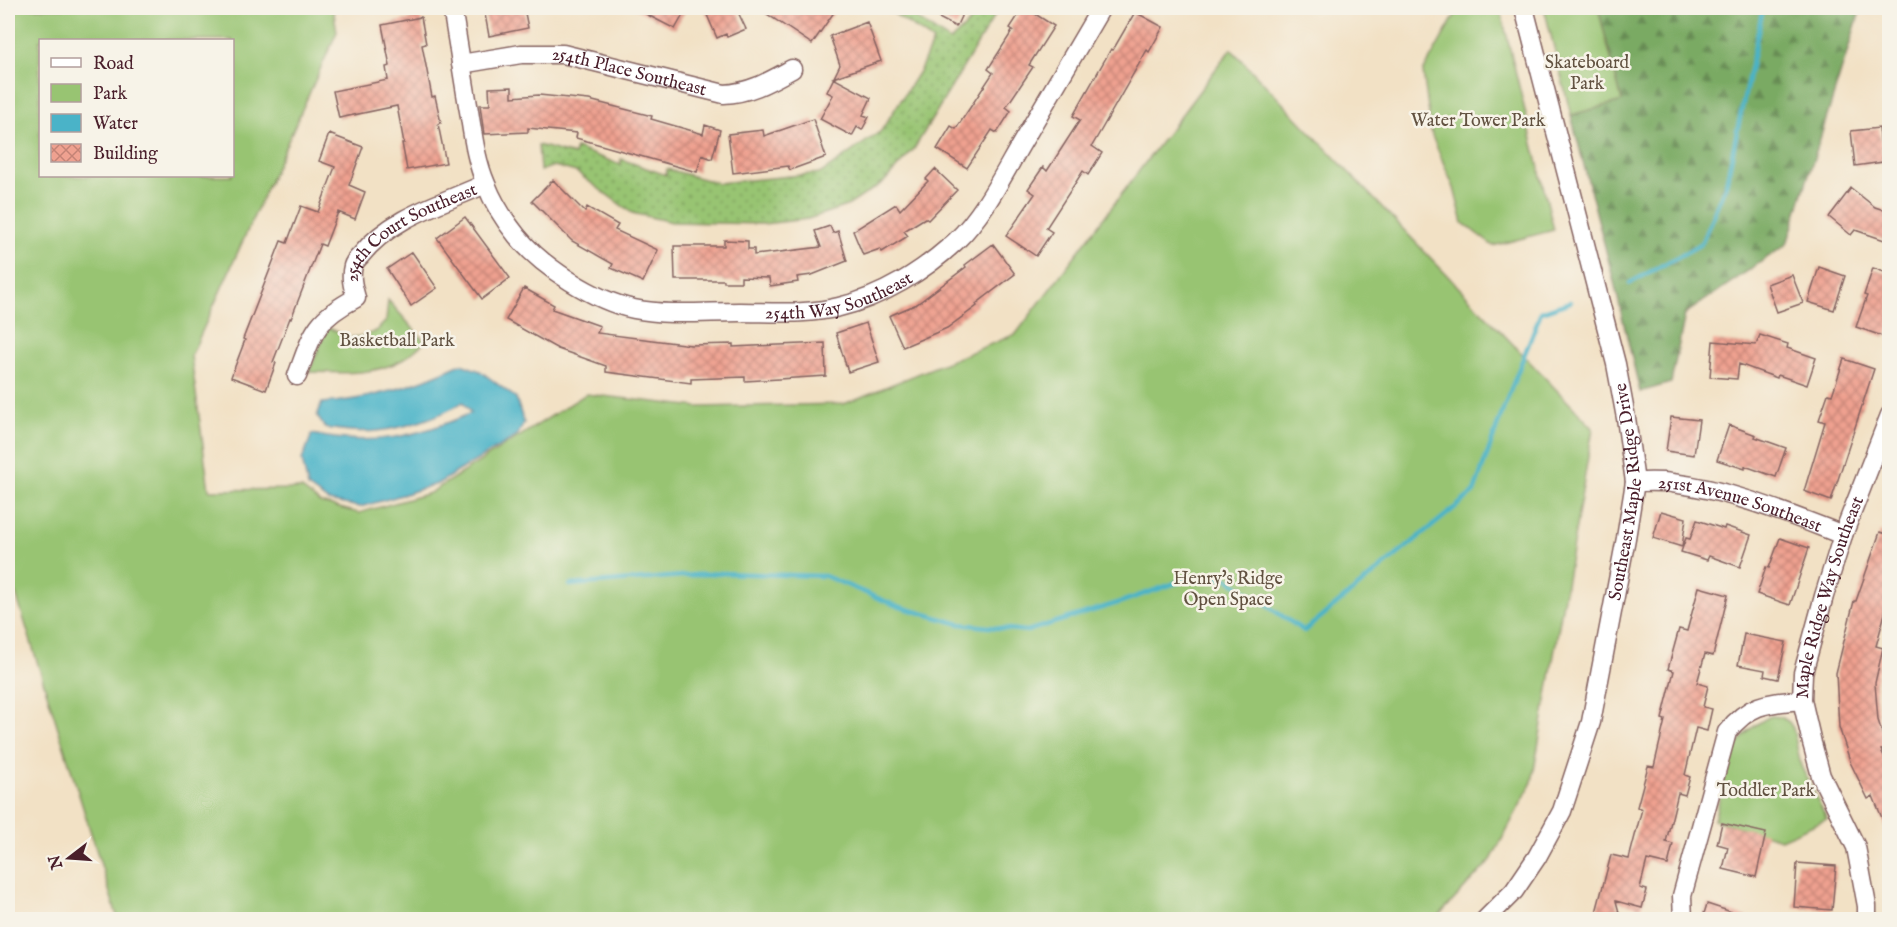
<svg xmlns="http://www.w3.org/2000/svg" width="1897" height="927" viewBox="0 0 1897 927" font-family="'IM FELL English',serif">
	<defs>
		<pattern id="grass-dots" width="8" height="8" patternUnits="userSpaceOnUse" patternTransform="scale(1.5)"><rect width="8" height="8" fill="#98c472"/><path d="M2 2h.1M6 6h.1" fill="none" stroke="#7e9f5e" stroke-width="1.8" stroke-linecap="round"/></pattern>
		<pattern id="forest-firs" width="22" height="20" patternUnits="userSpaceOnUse" patternTransform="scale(1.5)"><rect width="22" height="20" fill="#7aaa64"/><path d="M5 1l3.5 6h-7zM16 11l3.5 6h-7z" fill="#668a53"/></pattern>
		<pattern id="building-cross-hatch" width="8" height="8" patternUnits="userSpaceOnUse" patternTransform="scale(1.5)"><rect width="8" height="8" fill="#efa190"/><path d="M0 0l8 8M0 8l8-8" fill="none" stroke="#c48376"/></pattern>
	</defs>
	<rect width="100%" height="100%" fill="#f7f3e8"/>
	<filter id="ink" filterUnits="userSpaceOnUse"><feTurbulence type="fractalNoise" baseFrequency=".0167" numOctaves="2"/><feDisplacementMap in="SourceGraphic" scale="12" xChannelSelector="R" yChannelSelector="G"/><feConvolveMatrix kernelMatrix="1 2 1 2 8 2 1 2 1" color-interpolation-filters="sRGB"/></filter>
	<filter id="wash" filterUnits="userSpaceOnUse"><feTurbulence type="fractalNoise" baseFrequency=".008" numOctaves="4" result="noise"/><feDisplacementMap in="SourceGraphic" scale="24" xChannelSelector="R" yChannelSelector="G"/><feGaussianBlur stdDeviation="1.35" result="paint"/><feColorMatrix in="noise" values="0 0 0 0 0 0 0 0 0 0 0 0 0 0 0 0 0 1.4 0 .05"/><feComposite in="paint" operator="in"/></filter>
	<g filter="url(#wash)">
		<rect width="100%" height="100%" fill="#f2e1c5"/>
		<path fill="url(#grass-dots)" stroke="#71724e" stroke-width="1.5" d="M886,8H901L950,41L981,12L983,8H999L914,149L884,182L849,205L808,219L763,224L672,222L632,213L576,172L554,166L540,171L538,145L574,155L576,148L621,165V159L666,175L667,169L718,183L821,173L881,131L920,70L933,41Z"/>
		<path fill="url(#forest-firs)" stroke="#626448" stroke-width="1.5" d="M1598,8H1861L1787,244L1685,314L1671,383L1640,392L1615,286L1571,115L1622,101Z"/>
		<path fill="#98c472" stroke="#71724e" stroke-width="1.5" fill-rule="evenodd" d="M8,8H333L337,32L191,356L209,490L302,489L320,503L359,513L430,493L586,394L698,407L844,404L1016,334L1231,49L1593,428L1532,782L1491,860L1435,920L118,919L8,569ZM232,40V176H40V40Z
			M1459,8H1500L1554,230L1493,246L1463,223L1454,188L1432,136L1423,72Z
			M1544,8H1598L1622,101L1571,115Z
			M388,300L425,342C418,348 410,355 402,360C373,376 340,373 309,372L328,327L348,338L364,336L376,331L386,321Z
			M1771,716L1781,717L1789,722L1793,728L1801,766L1827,819L1781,839L1714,820C1726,777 1726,737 1771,716Z"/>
		<path fill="#4ab3c8" stroke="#4a697a" stroke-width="1.5" d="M461,364L480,371L516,398L524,423L517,436L437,484L392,498L360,507L328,501L308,487L302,460L312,434C369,447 418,437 471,413L463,402C441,417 404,428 377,431C360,433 342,430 325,428L317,416L322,403C370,400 417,385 461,364Z"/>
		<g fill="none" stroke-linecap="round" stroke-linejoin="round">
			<path stroke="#4ab3c8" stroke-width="4.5" d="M1630,283L1701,244L1726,184L1763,8
				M570,585L720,573L825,576L897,606L960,624L1027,631L1118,603L1190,578H1227L1304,631L1474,492L1504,407L1541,312L1570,302"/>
		</g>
		<g id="blocks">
			<path fill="url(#building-cross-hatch)" d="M492,8H524L528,28L489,36L484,9Z
				M634,8H687L675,29Z
				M704,8H736L746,29L727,37L726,34L717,38Z
				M758,8H837L812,44Z
				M920,8H965L956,27Z
				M1023,8H1026L1054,26L1029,65L1033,67L1006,107L1011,111L997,133L992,130L967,168L937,149L951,126L956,129L993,73L988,69L1013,30L1010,28Z
				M1135,12L1163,27L1149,52L1147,50L1092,146L1102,153L1088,175L1083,171L1046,228L1052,232L1036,256L1006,236L1035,194L1028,189L1043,167L1047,171L1080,120L1073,116L1111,49L1113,50Z
				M421,17L426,44L422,45L432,97L435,96L441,123L438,124L446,163L407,170L402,143H404L397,106L339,118L333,91L388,80L386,67L390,66L382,25Z
				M867,22L881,61L833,78L871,98L863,115L869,117L862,130L857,127L852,136L820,119L833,95L827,92L840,65L830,36Z
				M512,87V97L539,95L589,100L652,116L651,119L703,134L705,125L720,130L712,159L702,155L697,172L576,138L577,133L528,128V132L484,134L480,105H490L489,88Z
				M813,119L826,157L790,170L788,166L733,173L728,134L763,130L764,136Z
				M1879,128L1883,162L1855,166L1851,131Z
				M329,134L363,147L349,185L365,192L355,219L338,212L325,246L320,244L291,319L290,318L273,362L276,363L266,390L231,377L245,340L243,339L281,241L287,243L301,206L318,212L335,167L319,161Z
				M935,169L957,190L928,220L925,218L904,231L908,236L882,252L880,249L863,255L853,231L896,204L900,210L928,181L926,179Z
				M553,180L585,212L587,207L618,225L615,230L658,250L643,282L611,268L613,264L572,241L532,201Z
				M1851,188L1875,207L1890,212V242L1855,230L1851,235L1829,217Z
				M465,217L510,278L482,299L437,238Z
				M830,226L833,233L838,231L847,261L812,275L797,277L798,282L770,286L769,278L741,277V282H724V280H675L674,246H724V240L748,241V249H754V255L821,247L815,231Z
				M993,244L1015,274L976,304L977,306L947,328L903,347L889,316L917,304L966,267L965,265Z
				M412,252L437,288L411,306L387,269Z
				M1819,267L1845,276L1834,310L1808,302Z
				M1873,268L1890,274V326L1885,337L1856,327L1867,296L1864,295Z
				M1792,275L1803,303L1777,312L1767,284Z
				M524,288L554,305L552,309L600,326L597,333L691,345L733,344V347L825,343L826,376L745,381V377L691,379V383L606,372V366L558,349L506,320Z
				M866,323L879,362L848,372L836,333Z
				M1760,335L1788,344L1787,348L1816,358L1807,385L1778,375L1777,378L1739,364L1737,379L1710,377L1713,341L1756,345Z
				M1844,359L1874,369L1831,501L1804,491L1825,422L1819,420L1828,394L1832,395Z
				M1671,417L1699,420L1694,455L1666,451Z
				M1729,425L1756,435L1755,437L1786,448L1776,477L1745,466V469L1717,460Z
				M1661,511L1686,518L1682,547L1653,538Z
				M1697,520L1724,529L1725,526L1751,535L1740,567L1709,556L1707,560L1681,552L1686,538L1690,539Z
				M1880,532L1890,535V607L1887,606L1876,646L1883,648L1875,683L1878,720L1887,748L1881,750L1890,768L1889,835L1873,796L1868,799L1851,764L1839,727L1836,673L1854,601H1856Z
				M1780,538L1809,548L1790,605L1757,594L1766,567L1769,568Z
				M1699,587L1728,595L1713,656L1705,654L1697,683L1708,686L1703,707L1712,709L1707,731L1696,728L1685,775L1690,777L1685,795L1678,793L1666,842L1673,844L1668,865L1647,860L1640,888L1647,890L1642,908L1616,901L1621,920H1594L1611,855L1629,859L1642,809L1637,807L1648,766L1654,767L1665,720L1662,719L1674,671L1668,669L1679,629L1687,631Z
				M1744,634L1786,642L1778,679L1764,676L1765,670L1738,665Z
				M1722,823L1766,833L1756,877L1723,869L1728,847L1717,844Z
				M1797,863L1836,866L1832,910L1794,907Z
				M1707,904L1747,917V920H1702Z"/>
		</g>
	</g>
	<g filter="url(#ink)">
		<use href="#blocks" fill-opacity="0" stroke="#856361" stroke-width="1.5"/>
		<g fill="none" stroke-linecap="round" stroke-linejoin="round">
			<defs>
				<g id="minor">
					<path id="s1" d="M452,8C458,42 463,77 469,111C473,136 476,161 486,184C493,202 505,221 517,236C542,267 595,301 634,309C668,316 705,312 739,312C772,312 807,315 839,307C882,297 924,271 956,241C983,215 1001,179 1020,146C1047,100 1074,54 1101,8"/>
					<path id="s2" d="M461,64L521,54H563L724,94C750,93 770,81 792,69"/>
					<path id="s3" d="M297,376C313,333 314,320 356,298C353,287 350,277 353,266C354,262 358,258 361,255C392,216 442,204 485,184"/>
					<path id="s4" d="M1635,482C1647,482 1660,481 1672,483C1731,490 1788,514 1843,535"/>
					<path id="s5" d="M1485,920L1514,891L1537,857L1562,811L1591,722L1626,538L1635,482L1626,418L1616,364L1524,8"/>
					<path d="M1683,920L1682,896L1727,732C1750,703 1767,703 1802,700"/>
					<path id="s6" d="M1867,920V906L1856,847L1821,776L1812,743L1802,700L1803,673L1824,596L1843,535L1890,415"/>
				</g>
			</defs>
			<use href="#minor" stroke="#856361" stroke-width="21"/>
			<use href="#minor" stroke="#fff" stroke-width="18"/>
		</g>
	</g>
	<g text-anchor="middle" stroke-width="5" stroke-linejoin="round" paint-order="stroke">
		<g font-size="18" fill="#615140" stroke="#f7f3e8">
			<text x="1587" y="68">Skateboard<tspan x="1587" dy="21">Park</tspan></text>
			<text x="1478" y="126">Water Tower Park</text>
			<text x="397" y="346">Basketball Park</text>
			<text x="1228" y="584">Henry's Ridge<tspan x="1228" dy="21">Open Space</tspan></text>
			<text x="1766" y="796">Toddler Park</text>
		</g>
		<g font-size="18" fill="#4a1f2b" stroke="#f7f3e8">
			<text dy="6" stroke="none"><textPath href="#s2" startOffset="171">254th Place Southeast</textPath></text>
			<text dy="6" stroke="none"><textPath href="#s3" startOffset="200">254th Court Southeast</textPath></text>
			<text dy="6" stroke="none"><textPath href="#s1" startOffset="588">254th Way Southeast</textPath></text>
			<text dy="6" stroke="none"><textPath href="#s5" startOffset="462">Southeast Maple Ridge Drive</textPath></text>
			<text dy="6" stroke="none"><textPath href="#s4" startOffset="108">251st Avenue Southeast</textPath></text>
			<text dy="6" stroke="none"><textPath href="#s6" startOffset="338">Maple Ridge Way Southeast</textPath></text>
		</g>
	</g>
	<rect width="1897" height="927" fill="none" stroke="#f7f3e8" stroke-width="30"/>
	<rect x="39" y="39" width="195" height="138" fill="#f7f3e8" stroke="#b29e9c" stroke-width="1.5"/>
	<rect x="51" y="58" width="30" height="9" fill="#ffffff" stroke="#b29e9c" stroke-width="1.5"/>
	<text x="93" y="69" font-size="18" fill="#4a1f2b">Road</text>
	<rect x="51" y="84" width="30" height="18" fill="#98c472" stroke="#b29e9c" stroke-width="1.5"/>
	<text x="93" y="99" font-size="18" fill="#4a1f2b">Park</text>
	<rect x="51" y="114" width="30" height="18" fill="#4ab3c8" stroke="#b29e9c" stroke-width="1.5"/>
	<text x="93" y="129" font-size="18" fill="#4a1f2b">Water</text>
	<rect x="51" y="144" width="30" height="18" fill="url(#building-cross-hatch)" stroke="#b29e9c" stroke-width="1.5"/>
	<text x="93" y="159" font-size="18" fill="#4a1f2b">Building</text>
	<g transform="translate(69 858) rotate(253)" stroke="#f7f3e8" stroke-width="4.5" paint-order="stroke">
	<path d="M0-4.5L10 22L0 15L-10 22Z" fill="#4a1f2b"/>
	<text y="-9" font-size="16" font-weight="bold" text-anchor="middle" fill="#4a1f2b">N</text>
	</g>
</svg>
